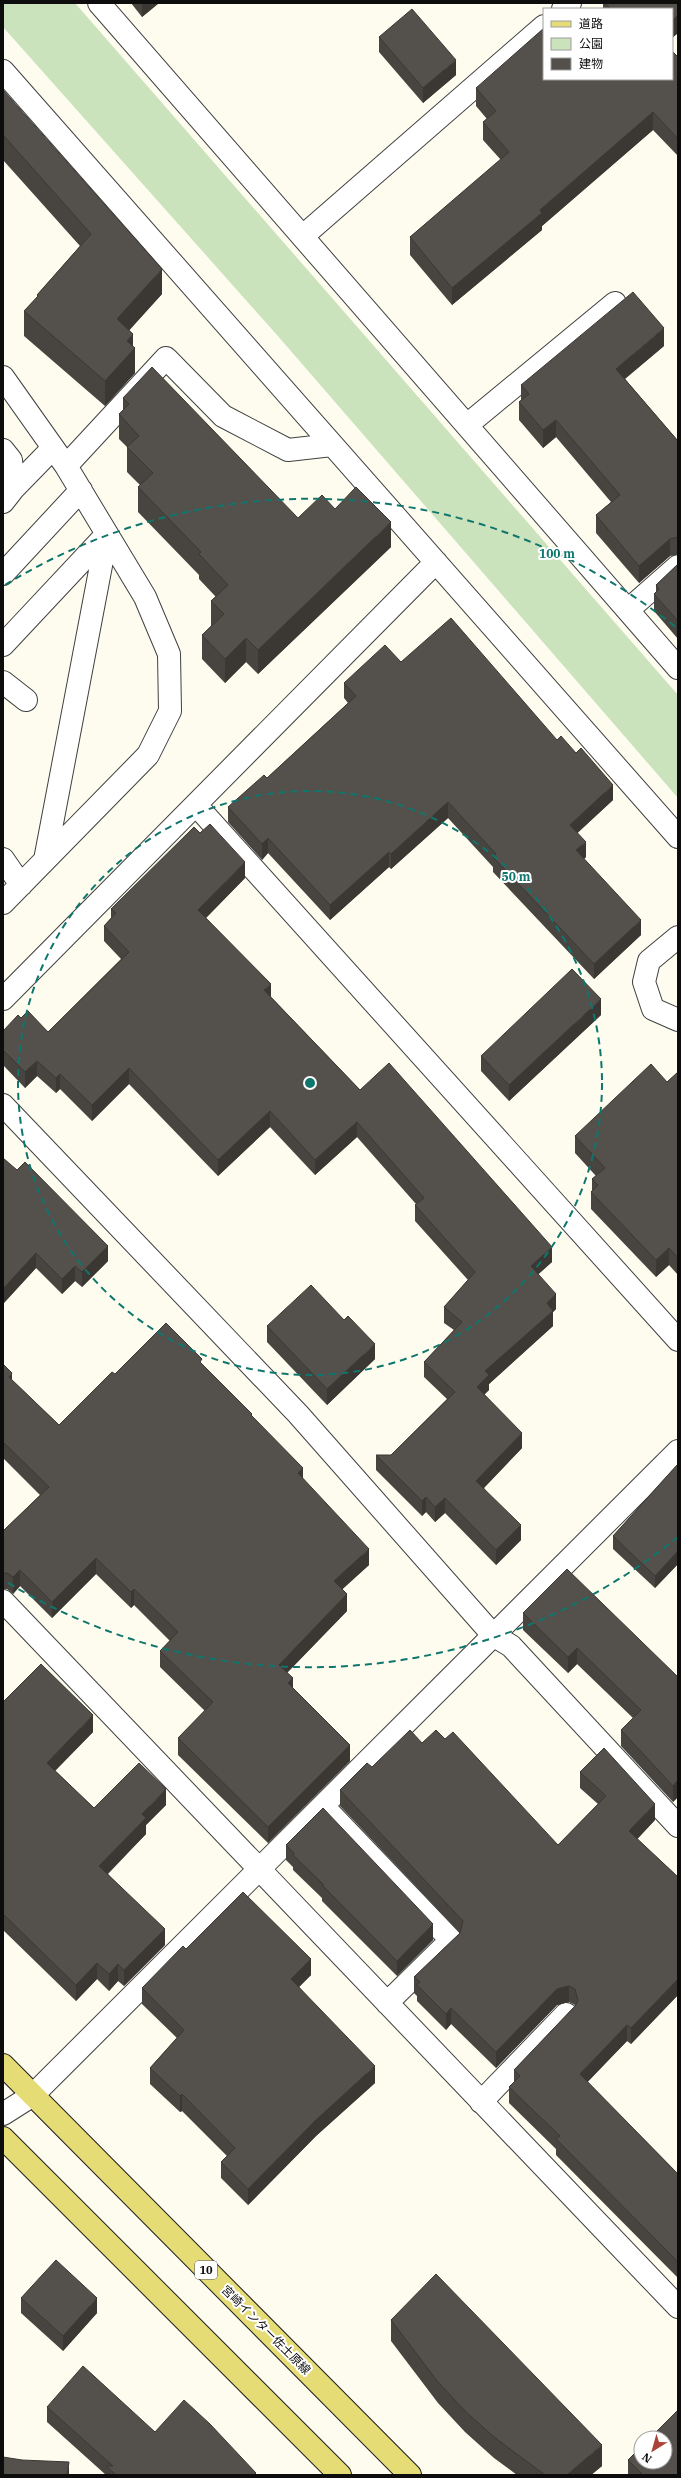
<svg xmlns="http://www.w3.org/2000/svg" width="681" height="2478" viewBox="0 0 681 2478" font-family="'IBM Plex Serif','Noto Sans JP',serif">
	<rect width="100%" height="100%" fill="#fdfcef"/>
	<path fill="#cbe3bd" d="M3,3H75L678,695V798L277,335L3,27Z"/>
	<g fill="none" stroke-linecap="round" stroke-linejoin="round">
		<defs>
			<path id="minor" d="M99,3L678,668
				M563,9L570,3
				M3,71L678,837
				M303,236L544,26
				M3,377L66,466L145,597L169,654L170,711L148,755L3,903
				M467,425L615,303
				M3,450L11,460L14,488
				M66,466L166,358L223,416L288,450L332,445
				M3,502L14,488L53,448
				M3,574L81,490
				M628,610L678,566
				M3,645L107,534L45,860
				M3,682L26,700
				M196,805L678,1340
				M3,859L21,885
				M678,937L649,961L644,982L653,1009L678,1020
				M3,999L436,562
				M3,1105L298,1414L493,1635L511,1646L678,1826
				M3,1601L678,2307
				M323,1806L451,1940L387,2003
				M481,2102L566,2014
				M3,2114L33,2095L678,1451"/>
			<path id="major" d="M3,2065L410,2475
				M3,2138L340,2475"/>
		</defs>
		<use href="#minor" stroke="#404040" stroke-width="24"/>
		<use href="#major" stroke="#1e1e1e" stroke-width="24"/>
		<use href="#minor" stroke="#fff" stroke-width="22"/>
		<use href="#major" stroke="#e6dc76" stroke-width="22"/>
	</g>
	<path fill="#484540" d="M131,3H159L142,17Z
		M603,3H678V33L672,38V9H603Z
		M379,37L456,75L423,103L379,52Z
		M678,57V156L653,130L542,226V230L452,305L410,255V237L501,160L483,140V122L487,119L476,106V88L544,79Z
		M3,90L162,294L129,330L133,347L135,373L105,406L24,336V311L37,298V295L80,246L3,160Z
		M664,346L625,379L678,441V555L670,556L639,583L596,533V515L611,502L556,437L543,448L519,420V402L521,400V385Z
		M123,398L298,518L335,509L391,547L258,674L246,662L225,683L202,659V635L211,626V601L216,597L199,579V575L138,512V487L140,485L127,472V447L119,439V414L123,410Z
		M678,564V639L654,611V594L656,592V585Z
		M401,662L557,740L613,800L577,833L586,857L584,859L641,935L594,979L493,872V867L448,818L391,869L389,867L330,920L268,853L262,860L228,822V807L267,778L348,703L344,698V683Z
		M245,878L206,918L271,997L360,1090L552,1262L538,1274L556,1309L553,1312V1326L489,1384V1390L484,1394L522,1448L484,1488L521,1540L496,1565L445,1513L435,1522L426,1512L422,1516L376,1470V1455H391L447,1399L424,1377V1362L454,1330L444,1323V1307L468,1280L415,1221V1205L416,1204L357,1137L315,1175L270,1127L218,1176L129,1084L92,1121L60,1089L56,1093L37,1076L25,1088L3,1065V1031L21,1018L48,1032L121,959L104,941V926L111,918V909Z
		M601,1015L509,1101L481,1071V1056Z
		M678,1072V1275L669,1265L656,1277L591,1209V1192L592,1190V1179L596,1176L575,1153V1136L667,1082Z
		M3,1158L108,1261L82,1287L75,1281L62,1294L36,1268L3,1304Z
		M267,1326L375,1359L327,1405L267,1342Z
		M3,1364L12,1380L59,1425L115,1374L202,1364L252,1417L303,1479L369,1565L342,1589L347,1611L287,1673L293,1689L350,1761L268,1843L178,1755V1738L205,1711L160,1667V1651L170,1641L134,1605L131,1608L96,1574L52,1618L20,1586L13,1594L7,1589H3V1531L40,1495L3,1458Z
		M678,1464V1564L655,1588L613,1549V1536Z
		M523,1613L678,1677V1798H677L673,1802L621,1746V1730L633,1718L577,1664L568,1673L523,1630Z
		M3,1702L93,1732L55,1771L94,1808L166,1805L146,1825V1834L108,1874L165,1945L124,1986L118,1981L109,1991L97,1979L76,2001L3,1930Z
		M445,1739L558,1845L598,1804L580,1788V1772L655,1820L637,1839L678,1877V1995L631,2044L627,2041L587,2082L678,2174V2278L556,2155V2149L509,2103V2087L514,2082V2070L575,2006V2005L569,2002L557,2005L496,2068L451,2024L446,2030L417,2001V1996L414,1993V1977L460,1933L340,1806V1790L372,1767L422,1743Z
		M286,1845L433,1940L397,1976L322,1901V1898L293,1870V1867L286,1860Z
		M186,1949L311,1975L299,1987L375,2083L316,2136L248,2205L221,2178V2162L227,2156L182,2111L180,2112L150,2084V2068L177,2038L142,2004V1988Z
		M21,2298L97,2313L63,2351L21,2313Z
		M391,2320L602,2466L591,2475H517L494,2458L465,2432L438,2403L391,2341Z
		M47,2407L155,2432L256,2475H106L47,2422Z
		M628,2460L678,2475H628Z"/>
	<path fill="#3b3834" d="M142,3H159L142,17Z
		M678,15V33L672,38V21Z
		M456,60V75L423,103V88Z
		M653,112V130L542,226V230L452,305V288L540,210Z
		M162,269V294L117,344V319Z
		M664,328V346L616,386V369Z
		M133,334V350L135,348V373L105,406V381L127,341Z
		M556,420V437L543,448V430Z
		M391,522V547L258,674V650Z
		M670,539V556L639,583V566Z
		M246,638V662L225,683V659Z
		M613,785V800L570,840V825Z
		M448,802V818L391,869V854Z
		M268,838V853L262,860V844Z
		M586,842V857L576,866V850Z
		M389,852V867L330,920V905Z
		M245,862V878L198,926V910Z
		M641,920V935L594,979V964Z
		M271,984V999L264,990Z
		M601,999V1015L509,1101V1085Z
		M37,1061V1076L25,1088V1072Z
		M129,1068V1084L92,1121V1105Z
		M60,1074V1089L56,1093V1078Z
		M270,1111V1127L218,1176V1160Z
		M357,1122V1137L315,1175V1160Z
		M108,1246V1261L82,1287V1272Z
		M552,1247V1262L531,1281V1266Z
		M669,1248V1265L656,1277V1260Z
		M36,1253V1268L3,1304V1289Z
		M75,1266V1281L62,1294V1279Z
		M556,1294V1309L553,1312V1326L489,1384V1390L477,1402V1387L485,1371L547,1303Z
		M375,1344V1359L327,1405V1389Z
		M12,1373V1389L9,1377Z
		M522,1433V1448L476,1496V1481Z
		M303,1468V1484L298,1473Z
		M426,1497V1512L422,1516V1501Z
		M445,1498V1513L435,1522V1507Z
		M521,1525V1540L496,1565V1550Z
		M369,1549V1565L334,1597V1581Z
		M678,1551V1564L655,1588V1576Z
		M96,1558V1574L52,1618V1602Z
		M20,1570V1586L13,1594V1577Z
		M134,1589V1605L131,1608V1592Z
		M347,1594V1611L279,1681V1665Z
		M577,1648V1664L568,1673V1657Z
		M293,1678V1695L288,1683Z
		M93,1715V1732L47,1779V1763Z
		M350,1745V1761L268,1843V1827Z
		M677,1781V1798L673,1802V1786Z
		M166,1789V1805L146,1825V1834L99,1882V1866L142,1814Z
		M655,1804V1820L629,1848V1831Z
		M433,1924V1940L397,1976V1961Z
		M165,1929V1945L124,1986V1970Z
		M311,1959V1975L291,1995V1979Z
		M97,1963V1979L76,2001V1985Z
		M118,1964V1981L109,1991V1974Z
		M678,1979V1995L631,2044V2028Z
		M569,1986V2002L557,2005L496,2068V2052L557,1989Z
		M451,2008V2024L446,2030V2014Z
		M627,2025V2041L580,2090V2074Z
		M375,2066V2083L316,2136L248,2205V2189L316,2120Z
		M182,2094V2111L180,2112V2096Z
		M97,2298V2313L63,2351V2336Z
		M602,2445V2466L591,2475H567Z
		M69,2462V2475H67Z"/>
	<path fill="#54504b" stroke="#3b3834" d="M607,3H678V15L672,21V9H611L606,4Z
		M412,9L456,60L423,88L379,37Z
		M544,28V79H672V51L678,57V139L653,112L540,210L542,213L452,288L410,237L509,152L483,122L496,111L476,88Z
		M3,90L162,269L117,319L133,334L127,341L135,348L105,381L24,311L38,296L37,295L91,234L3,135Z
		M633,292L664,328L616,369L678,441V537L670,539L639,566L596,515L620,495L556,420L543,430L519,402L529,394L521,385Z
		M152,367L298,518L322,495L335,509L356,487L391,522L258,650L246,638L225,659L202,635L224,614L211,601L228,585L199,554L201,552L138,487L153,473L127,447L139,436L119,414L129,404L123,398Z
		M678,564V621L654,594L659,589L656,585Z
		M451,618L557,740L561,736L576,753L581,748L613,785L570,825L586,842L576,850L641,920L594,964L493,857L496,854L448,802L391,854L389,852L330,905L268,838L262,844L228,807L264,775L267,778L356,696L344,683L385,645L401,662Z
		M210,824L245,862L198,910L271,984L264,990L360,1090L389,1063L552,1247L531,1266L556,1294L547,1303L553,1311L485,1371L489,1375L477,1387L522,1433L476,1481L521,1525L496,1550L445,1498L435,1507L426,1497L422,1501L376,1455H391L455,1392L424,1362L462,1322L444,1307L475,1272L415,1205L424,1198L357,1122L315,1160L270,1111L218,1160L129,1068L92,1105L60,1074L56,1078L37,1061L25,1072L3,1050V1031L18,1015L21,1018L28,1011L48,1032L129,952L104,926L116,913L111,909L194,827L200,833Z
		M572,969L601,999L509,1085L481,1056Z
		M651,1064L667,1082L678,1072V1258L669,1248L656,1260L591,1192L598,1185L592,1179L605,1168L575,1136Z
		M3,1158L17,1170L25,1162L108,1246L82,1272L75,1266L62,1279L36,1253L3,1289Z
		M311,1285L344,1320L348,1316L375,1344L327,1389L267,1326Z
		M166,1323L202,1359L200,1362L252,1414L251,1415L303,1468L298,1473L369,1549L334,1581L347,1594L279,1665L293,1678L288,1683L350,1745L268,1827L178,1738L213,1702L160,1651L178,1632L134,1589L131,1592L96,1558L52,1602L20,1570L13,1577L7,1573H3V1531L49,1487L3,1442V1364L12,1373L9,1377L59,1425L112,1372L115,1374Z
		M678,1464V1551L655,1576L613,1536L667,1476Z
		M567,1569L678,1677V1782L677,1781L673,1786L621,1730L641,1710L577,1648L568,1657L523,1613Z
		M41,1664L93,1715L47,1763L94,1808L139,1763L166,1789L142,1814L146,1818L99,1866L165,1929L124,1970L118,1964L109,1974L97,1963L76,1985L3,1914V1702Z
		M410,1730L422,1743L436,1730L445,1739L453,1732L558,1845L606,1796L580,1772L604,1748L655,1804L629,1831L678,1877V1979L631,2028L627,2025L580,2074L678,2174V2262L556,2139L560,2136L509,2087L520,2076L514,2070L575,2006L578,2001L575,1989L569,1986L557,1989L496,2052L451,2008L446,2014L417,1985L420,1982L414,1977L460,1933L463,1921L340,1790L367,1763L372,1767Z
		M323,1808L433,1924L397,1961L322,1885H324L293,1855L294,1853L286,1845Z
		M243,1892L311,1959L291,1979L375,2066L316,2120L248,2189L221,2162L235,2148L182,2094L180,2096L150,2068L184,2030L142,1988L183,1946L186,1949Z
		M56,2260L97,2298L63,2336L21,2298Z
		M436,2274L602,2445L567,2475H545L494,2437L465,2411L438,2382L391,2320Z
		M83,2366L155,2432L184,2400L210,2424L256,2473L254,2475H116L106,2466H113L47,2407Z
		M678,2410V2475H643L628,2460L641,2447V2462H665V2438H650Z
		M3,2457L22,2460L69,2462L67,2475H3Z"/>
	<g fill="none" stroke="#0f766e" stroke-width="2" stroke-dasharray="7 5">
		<circle cx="310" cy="1083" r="292"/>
		<path d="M678 1537A584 584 0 0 1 5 1581M5 585A584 584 0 0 1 678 629"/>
	</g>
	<g text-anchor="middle" stroke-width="4" stroke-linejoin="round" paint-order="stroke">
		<rect fill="#fff" stroke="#565656" stroke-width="1" x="195" y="2261" width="22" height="18" rx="3"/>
		<g font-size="11" font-weight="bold" fill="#0d0d0d">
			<text x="206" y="2274">10</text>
		</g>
		<g font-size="12" fill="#0d0d0d" stroke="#fff">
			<text transform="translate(266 2330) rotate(45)" y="4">宮崎インター佐土原線</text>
		</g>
	</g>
	<circle cx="310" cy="1083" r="6" fill="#0f766e" stroke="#fff" stroke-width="2"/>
	<g font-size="12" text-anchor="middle" font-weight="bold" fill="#0f766e" stroke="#fff" stroke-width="4" stroke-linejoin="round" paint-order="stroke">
		<text x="557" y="558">100 m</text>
		<text x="516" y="881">50 m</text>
	</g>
	<rect width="681" height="2478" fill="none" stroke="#0d0d0d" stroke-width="8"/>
	<rect x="543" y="8" width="130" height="72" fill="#ffffff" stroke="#9e9e9e"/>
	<rect x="551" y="21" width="20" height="6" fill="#e6dc76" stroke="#9e9e9e"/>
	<text x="579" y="28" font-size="12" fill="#0d0d0d">道路</text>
	<rect x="551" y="38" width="20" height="12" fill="#cbe3bd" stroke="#9e9e9e"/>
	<text x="579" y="48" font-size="12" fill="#0d0d0d">公園</text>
	<rect x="551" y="58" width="20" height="12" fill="#54504b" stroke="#9e9e9e"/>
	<text x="579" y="68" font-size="12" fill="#0d0d0d">建物</text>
	<g transform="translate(653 2450) rotate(217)"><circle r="19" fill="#ffffff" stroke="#9e9e9e"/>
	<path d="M0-3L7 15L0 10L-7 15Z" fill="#ab4338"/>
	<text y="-6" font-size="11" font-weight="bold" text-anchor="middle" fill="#0d0d0d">N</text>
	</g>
</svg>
